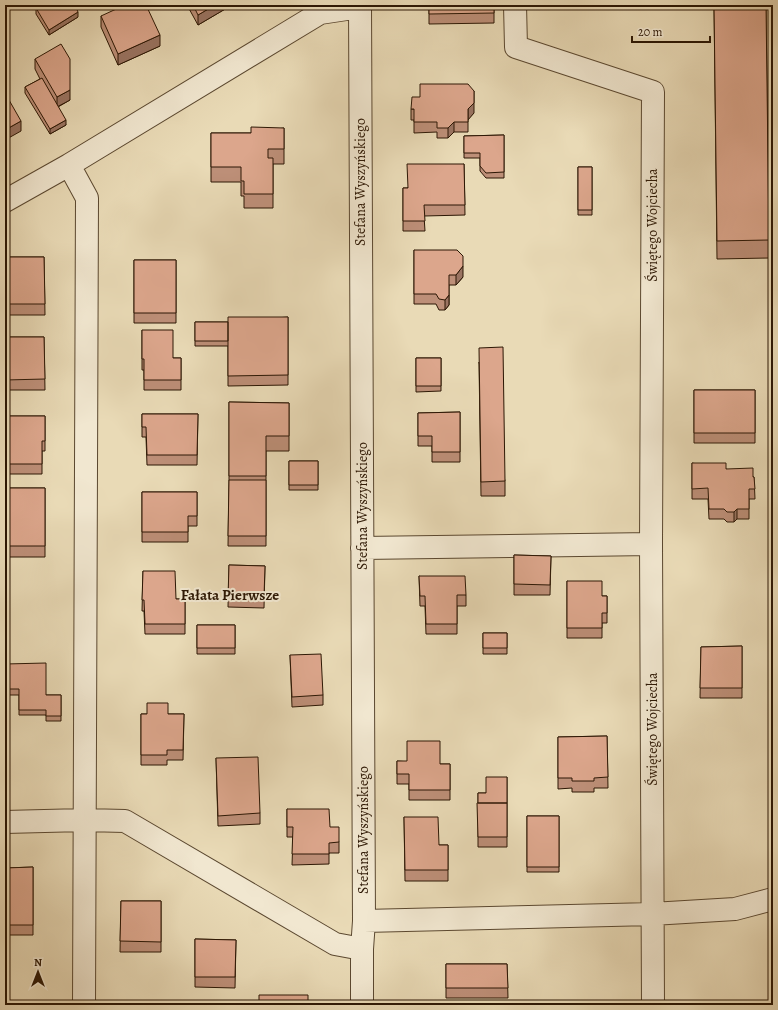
<svg xmlns="http://www.w3.org/2000/svg" width="778" height="1010" viewBox="0 0 778 1010" font-family="Alegreya,serif">
	<rect width="100%" height="100%" fill="#e9dab6"/>
	<filter id="stains"><feTurbulence type="fractalNoise" baseFrequency=".005" numOctaves="4"/><feColorMatrix values="0 0 0 0 .2 0 0 0 0 .09 0 0 0 0 .02 0 0 0 .5 -.17"/></filter>
	<radialGradient id="worn" r=".72"><stop offset=".6" stop-color="#630" stop-opacity="0"/><stop offset="1" stop-color="#630" stop-opacity=".3"/></radialGradient>
	<g fill="none" stroke-linecap="round" stroke-linejoin="round">
		<defs>
			<path id="street" d="M360,5L364,921L362,949V1005
				M515,5L516,47L653,92L651,544L653,1005
				M69,165L87,198L84,1005
				M5,201L69,165L320,13L360,7
				M362,548L651,544
				M5,822L84,820L125,821L335,944L362,949
				M364,921L652,914L735,909L773,899"/>
		</defs>
		<use href="#street" stroke="#5b4830" stroke-width="24"/>
		<use href="#street" stroke="#f1e7d0" stroke-width="22"/>
	</g>
	<path fill="#bd8f78" stroke="#2c1704" d="M187,5H232L198,25Z
		M429,5H494V23L429,24Z
		M714,5H766L769,258L717,259Z
		M36,8L78,17L49,35L36,14Z
		M101,16L160,46L118,65L101,27Z
		M35,59L70,100L58,107L66,125L50,134L25,93V87L40,79L35,69Z
		M411,109L474,113L468,119V132H454L448,138H437V132L414,133V120H411Z
		M284,128V164H273V208H244V196H241V182H211V133H251Z
		M504,135V178H486L480,171V158H464V136Z
		M464,164L465,215L424,216L425,231H403V188H407Z
		M578,167H592V215H578Z
		M414,250L463,277L456,285H449V305L445,310H439L436,304H414Z
		M5,257H44L45,315H5Z
		M134,260H176V323H134Z
		M288,317V385L228,386V346H195V322H228Z
		M142,330L173,358H181V390H144V370H142Z
		M5,337H44L45,390H5Z
		M416,358H441V391L416,392Z
		M479,362L505,481V496H481Z
		M694,390H755V443H694Z
		M229,402L289,403V451H266V546H228L229,482Z
		M460,412V462H432V446H418V413Z
		M142,414H198L197,465H147L146,437H142Z
		M5,416H45V451H42V474H5Z
		M289,461H318V490H289Z
		M692,463L726,469L754,477L755,499H749V519H737L734,522H727L724,519H709L708,499H692Z
		M5,488H45V557H5Z
		M142,492H197V526H188V542H142Z
		M514,555L551,556L550,595H514Z
		M229,565L265,566L264,608L228,607Z
		M143,571L176,599H185V634H145L144,611H142Z
		M419,576L466,595V606H457V634H426L425,606H420Z
		M567,581L602,596H607V623H602V638H567Z
		M197,625H235V654H197Z
		M483,633H507V654H483Z
		M742,646V698H700L701,647Z
		M290,655L323,695V705L292,707Z
		M5,664L46,695H61V721H46V715H19V695H5Z
		M141,714H184L183,760H167V765H141Z
		M607,736L608,788H594V792H572V788L558,789V737Z
		M216,758L260,813V824L218,826Z
		M397,761L440,764H450V800H409V784H397Z
		M507,777V847H478V793H486Z
		M287,809L330,827L339,842V853H329V864L292,865L293,837H287Z
		M527,816H559V872H527Z
		M404,817L439,845H448V881H405Z
		M33,867V935H5V868Z
		M121,901H161V952H120Z
		M195,939L236,940L235,988L195,987Z
		M446,964H507L508,998H446Z"/>
	<path fill="#9a7462" stroke="#2c1704" d="M215,5H232L198,25V15Z
		M78,12V17L49,35V30Z
		M160,35V46L118,65V54Z
		M70,90V100L57,107V97Z
		M474,91V113L468,120V109Z
		M66,120V125L50,134V129Z
		M21,121V131L5,140V130Z
		M454,122V132L448,138V128Z
		M463,266V277L456,285V275Z
		M449,295V305L445,310V300Z
		M737,509V519L734,522V512Z"/>
	<path fill="#dca68c" stroke="#2c1704" d="M42,5H75L78,12L49,30L36,8Z
		M125,5H146L160,35L118,54L101,16Z
		M193,5H215L198,15Z
		M429,5H494V13L429,14Z
		M714,5H766L769,240L717,241Z
		M61,44L70,59V90L57,97L35,59Z
		M42,78L66,120L50,129L25,87Z
		M420,84H468L474,91V103L468,109V122H454L448,128H437V122H414V109H411L412,97H420Z
		M5,93L21,121L5,130Z
		M251,127L284,128V149H268V158H273V194H244V181H241V167H211V133H251Z
		M504,135V172L486,173L480,166V153H464V136Z
		M407,164H464L465,205H424L425,221H403V188H408Z
		M578,167H592V210H578Z
		M414,250H457L463,256V266L456,275H449V295L445,300L439,299L436,294H414Z
		M5,257H44L45,304H5Z
		M134,260H176V313H134Z
		M228,317H288V375L228,376Z
		M195,322H228V341H195Z
		M142,330H173V358H181V380H144V359H142Z
		M5,337H44L45,379L5,380Z
		M503,347L505,481L481,482L479,348Z
		M416,358H441V386H416Z
		M694,390H755V433H694Z
		M229,402L289,403V436H266V476H229Z
		M460,412V452H432V436H418V413Z
		M142,414H198L197,455H147L146,427H142Z
		M5,416H45V441H42V464H5Z
		M289,461H318V485H289Z
		M692,463H726V469L753,468V477H754L755,489H749V509H737L734,512H727L724,509H709L708,488L692,489Z
		M229,480H266V536H228Z
		M5,488H45V546H5Z
		M142,492H197V516H188V532H142Z
		M514,555L551,556L550,585L514,584Z
		M229,565L265,566L264,597H228Z
		M143,571H175L176,599H185V624H145L144,600H142Z
		M419,576H465L466,595H457V624H426L425,596H420Z
		M567,581H602V596H607V613H602V628H567Z
		M197,625H235V648H197Z
		M483,633H507V648H483Z
		M742,646V688H700L701,647Z
		M321,654L323,695L292,697L290,655Z
		M46,663V695H61V716H46V710H19V689H5V664Z
		M147,703H168V714H184L183,750H167V755H141V714H147Z
		M607,736L608,777L594,778V781H572V778H558V737Z
		M407,741H440V764H450V790H409V774H397V761H407Z
		M258,757L260,813L218,816L216,758Z
		M486,777H507V803H478V793H486Z
		M477,803H507V837H478Z
		M287,809H329L330,827H339V842L329,843V854H292L293,827H287Z
		M527,816H559V867H527Z
		M404,817H438L439,845H448V870H405Z
		M33,867V925H5V868Z
		M121,901H161V942L120,941Z
		M195,939L236,940L235,977H195Z
		M446,964H507L508,988H446Z
		M259,995H308V1005H259Z"/>
	<g text-anchor="middle" stroke-width="4" stroke-linejoin="round" paint-order="stroke">
		<g font-size="14" fill="#2c1704" stroke="#f1e7d0">
			<text transform="translate(360 182) rotate(-90)" y="5">Stefana Wyszyńskiego</text>
			<text transform="translate(652 225) rotate(-90)" y="5">Świętego Wojciecha</text>
			<text transform="translate(362 506) rotate(-90)" y="5">Stefana Wyszyńskiego</text>
			<text transform="translate(652 729) rotate(-90)" y="5">Świętego Wojciecha</text>
			<text transform="translate(363 830) rotate(-90)" y="5">Stefana Wyszyńskiego</text>
		</g>
		<g font-size="15" font-weight="bold" fill="#2c1704" stroke="#f1e7d0">
			<text x="230" y="600">Fałata Pierwsze</text>
		</g>
	</g>
	<rect width="778" height="1010" fill="none" stroke="#e9dab6" stroke-width="20"/>
	<rect x="6" y="6" width="766" height="998" fill="none" stroke="#2c1704" stroke-width="2"/>
	<rect x="10" y="10" width="758" height="990" fill="none" stroke="#2c1704"/>
	<g transform="translate(38 972)" stroke="#f1e7d0" stroke-width="3" paint-order="stroke">
	<path d="M0-3L7 15L0 10L-7 15Z" fill="#2c1704"/>
	<text y="-6" font-size="11" font-weight="bold" text-anchor="middle" fill="#2c1704">N</text>
	</g>
	<path d="M632 36v6h78v-6" fill="none" stroke="#2c1704" stroke-width="2"/>
	<text x="638" y="36" font-size="12" fill="#2c1704" stroke="#f1e7d0" stroke-width="3" paint-order="stroke">20 m</text>
	<rect width="100%" height="100%" filter="url(#stains)"/>
	<rect width="100%" height="100%" fill="url(#worn)"/>
</svg>
